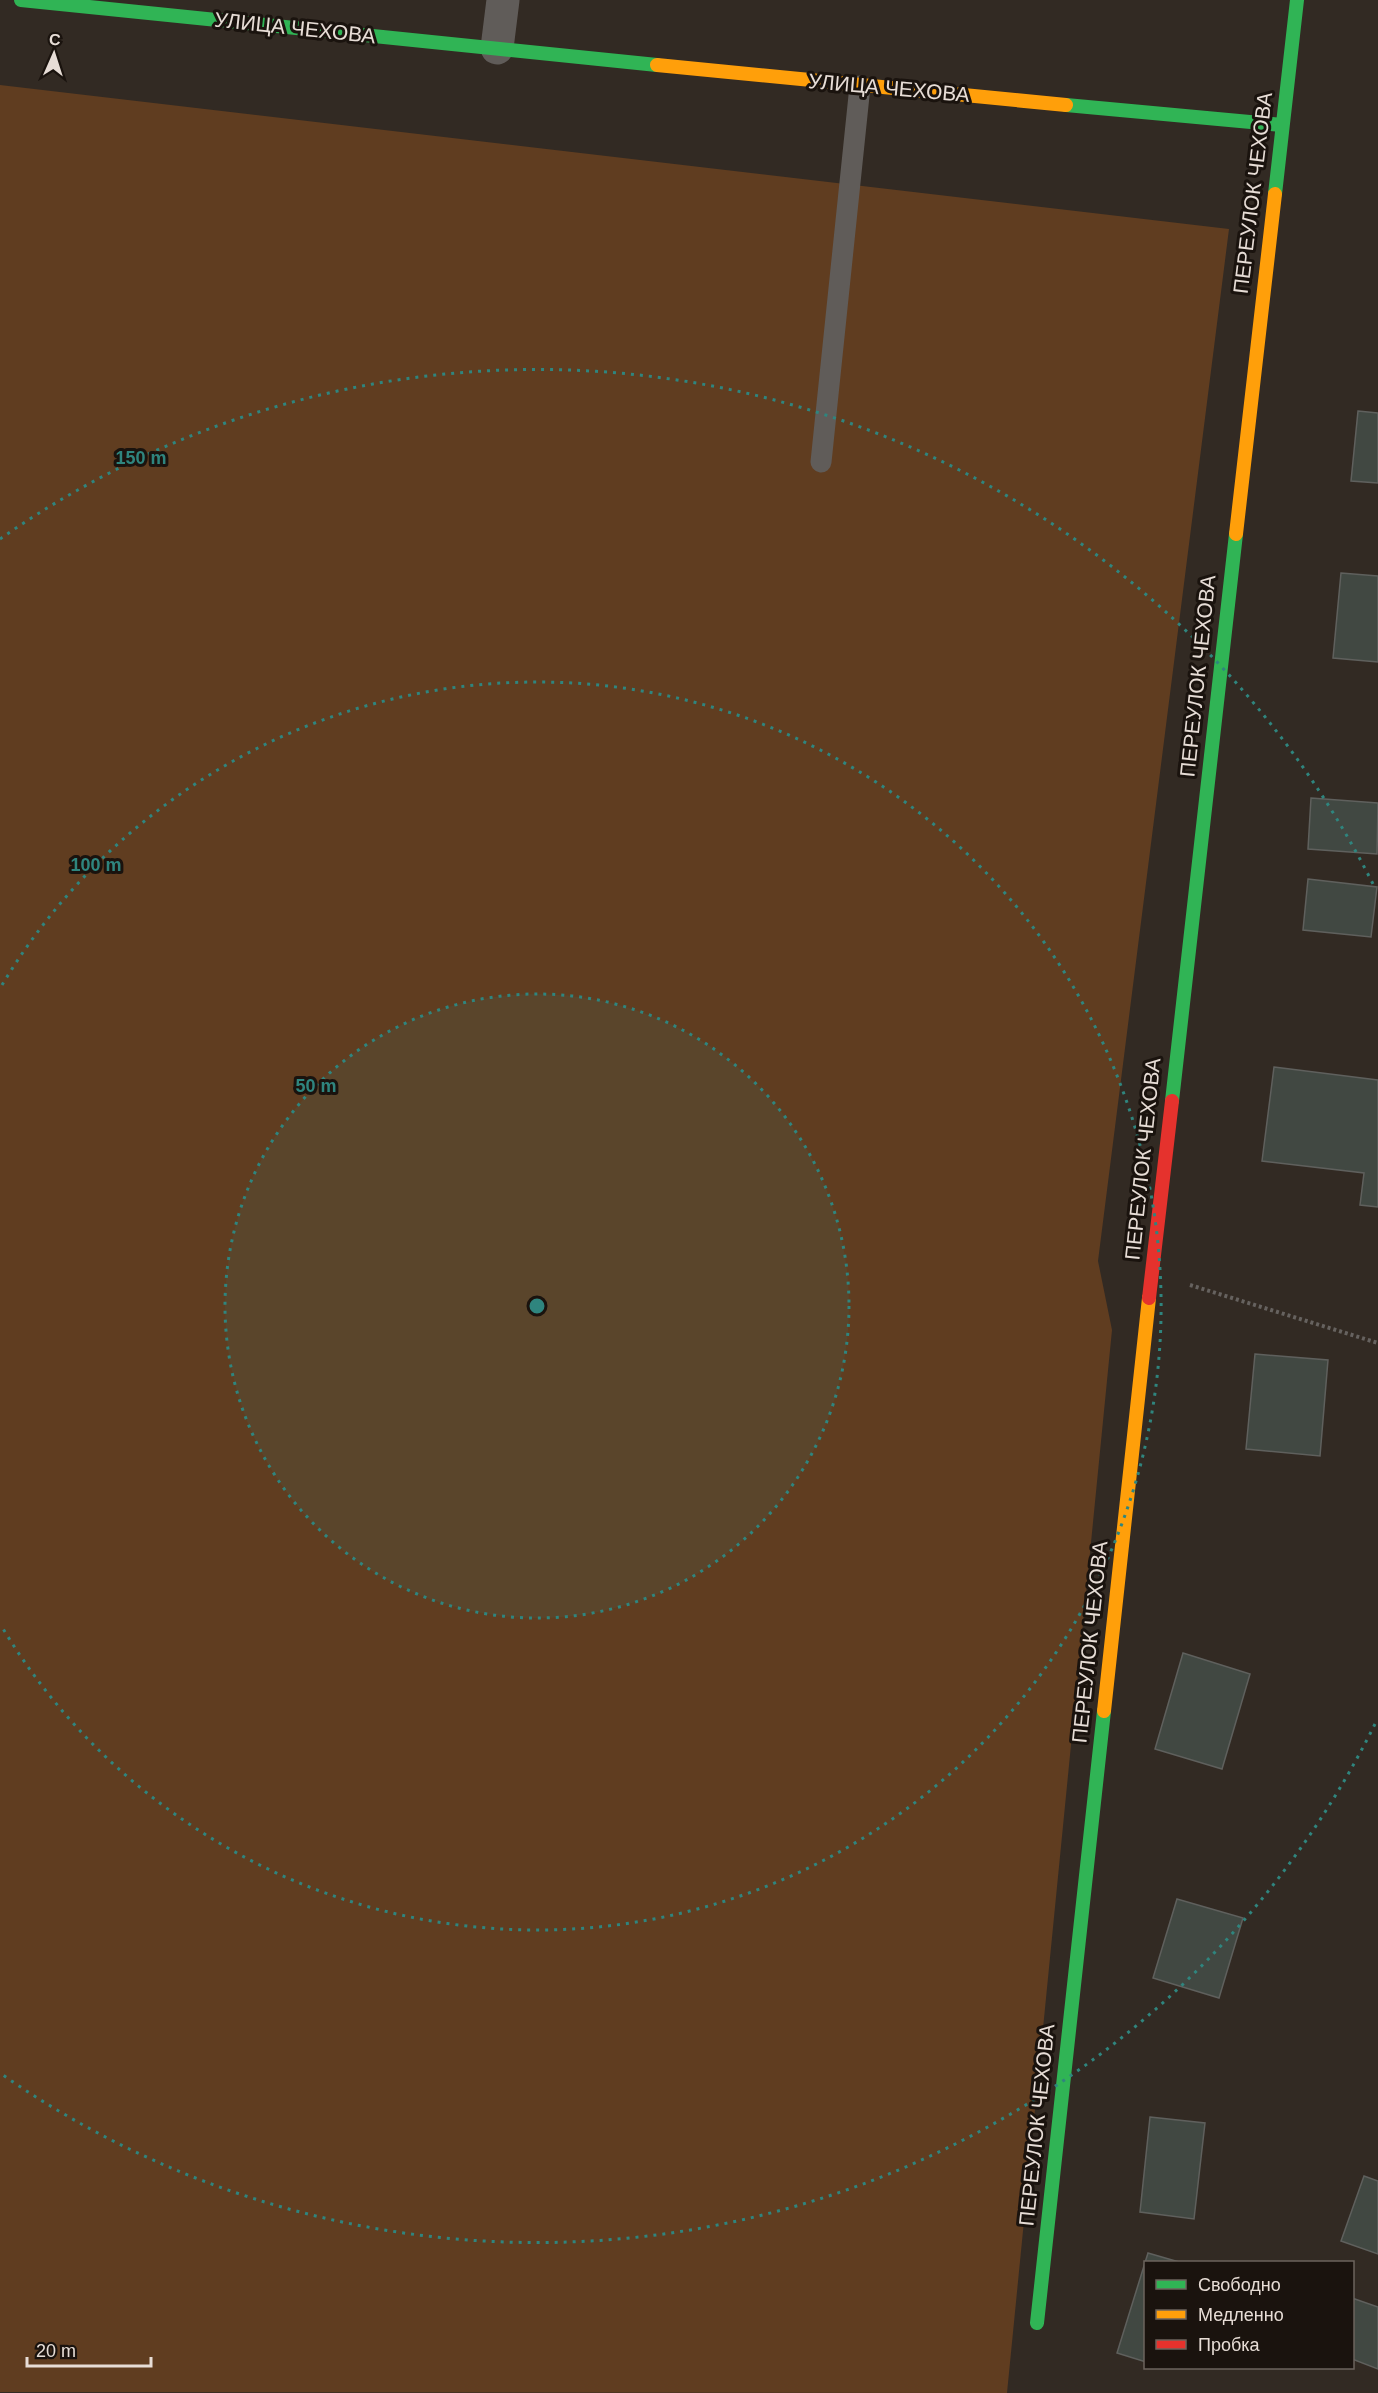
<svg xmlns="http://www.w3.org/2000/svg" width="1378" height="2393" viewBox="0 0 1378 2393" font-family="Helvetica,sans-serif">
	<rect width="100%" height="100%" fill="#322a23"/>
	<path fill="#603d20" d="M0,85L1229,229L1098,1261L1112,1330L1007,2393L0,2392Z"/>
	<path fill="#414842" stroke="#5f605d" stroke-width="1.5" d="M1358,411L1378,413V483L1351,481Z
		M1341,573L1378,576V662L1333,658Z
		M1311,798L1378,803L1377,854L1308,849Z
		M1308,879L1377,887L1371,937L1303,930Z
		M1274,1067L1378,1080V1207L1360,1205L1364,1173L1262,1161Z
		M1255,1354L1328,1360L1320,1456L1246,1449Z
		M1183,1653L1250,1674L1222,1769L1155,1749Z
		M1177,1899L1243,1918L1219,1998L1153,1978Z
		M1150,2117L1205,2123L1194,2219L1140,2212Z
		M1364,2176L1378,2181V2254L1341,2241Z
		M1148,2253L1179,2262H1146V2362L1117,2353Z
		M1352,2298L1378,2307V2369L1352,2359Z"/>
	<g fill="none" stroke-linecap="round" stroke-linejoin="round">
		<path stroke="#66625f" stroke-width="4" stroke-dasharray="3 3" stroke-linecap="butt" d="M1190,1285L1378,1343"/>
		<path stroke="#605c59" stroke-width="21" d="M821,462L860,86"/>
		<path stroke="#605c59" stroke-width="33" d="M497,48L503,0"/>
		<path stroke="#30b455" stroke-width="14" d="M21,0L657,65
			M1066,105L1282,125
			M1275,194L1297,0
			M1172,1101L1236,534
			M1037,2323L1104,1711"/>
		<path stroke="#ff9f0a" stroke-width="14" d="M657,65L1066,105
			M1236,534L1275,194
			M1104,1711L1149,1298"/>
		<path stroke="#e5322d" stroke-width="14" d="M1149,1298L1172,1101"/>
	</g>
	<circle cx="537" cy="1306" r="312" fill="#2f857e" fill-opacity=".12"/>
	<g fill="none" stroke="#2f857e" stroke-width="3" stroke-dasharray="3 6">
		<circle cx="537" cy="1306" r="312"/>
		<path d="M2 985A624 624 0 1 1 2 1627"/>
		<path d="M1375 1724A936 936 0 0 1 0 2073M0 539A936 936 0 0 1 1375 888"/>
	</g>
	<g text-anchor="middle" stroke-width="6" stroke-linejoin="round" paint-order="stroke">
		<g font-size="21" fill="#e7ddd6" stroke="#1a130e">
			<text transform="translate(295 28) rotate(6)" y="7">УЛИЦА ЧЕХОВА</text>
			<text transform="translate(889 88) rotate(5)" y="7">УЛИЦА ЧЕХОВА</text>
			<text transform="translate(1253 193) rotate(-83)" y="7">ПЕРЕУЛОК ЧЕХОВА</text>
			<text transform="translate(1198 676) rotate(-84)" y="7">ПЕРЕУЛОК ЧЕХОВА</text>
			<text transform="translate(1143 1159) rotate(-84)" y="7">ПЕРЕУЛОК ЧЕХОВА</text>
			<text transform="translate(1090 1642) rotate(-84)" y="7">ПЕРЕУЛОК ЧЕХОВА</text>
			<text transform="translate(1037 2125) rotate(-84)" y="7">ПЕРЕУЛОК ЧЕХОВА</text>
		</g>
	</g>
	<circle cx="537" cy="1306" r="9" fill="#2f857e" stroke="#1a130e" stroke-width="3"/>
	<g font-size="18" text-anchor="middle" font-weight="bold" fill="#2f857e" stroke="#1a130e" stroke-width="6" stroke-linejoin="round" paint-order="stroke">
		<text x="141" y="464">150 m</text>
		<text x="96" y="871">100 m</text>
		<text x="316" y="1092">50 m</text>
	</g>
	<rect x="1144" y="2261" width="210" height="108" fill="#1a130e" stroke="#6c645e" stroke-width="1.5"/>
	<rect x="1156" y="2280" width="30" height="9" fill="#30b455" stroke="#6c645e" stroke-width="1.5"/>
	<text x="1198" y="2291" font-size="18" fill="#e7ddd6">Свободно</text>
	<rect x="1156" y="2310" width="30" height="9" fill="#ff9f0a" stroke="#6c645e" stroke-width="1.5"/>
	<text x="1198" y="2321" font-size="18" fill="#e7ddd6">Медленно</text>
	<rect x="1156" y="2340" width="30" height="9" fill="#e5322d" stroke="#6c645e" stroke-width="1.5"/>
	<text x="1198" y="2351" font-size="18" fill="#e7ddd6">Пробка</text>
	<g transform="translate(54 54) rotate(3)" stroke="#1a130e" stroke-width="4.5" paint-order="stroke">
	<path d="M0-4.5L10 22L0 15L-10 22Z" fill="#e7ddd6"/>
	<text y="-9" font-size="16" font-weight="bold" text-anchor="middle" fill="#e7ddd6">С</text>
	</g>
	<path d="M27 2357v9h124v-9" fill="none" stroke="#e7ddd6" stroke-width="3"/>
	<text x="36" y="2357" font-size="18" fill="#e7ddd6" stroke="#1a130e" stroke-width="4.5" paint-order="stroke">20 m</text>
</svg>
